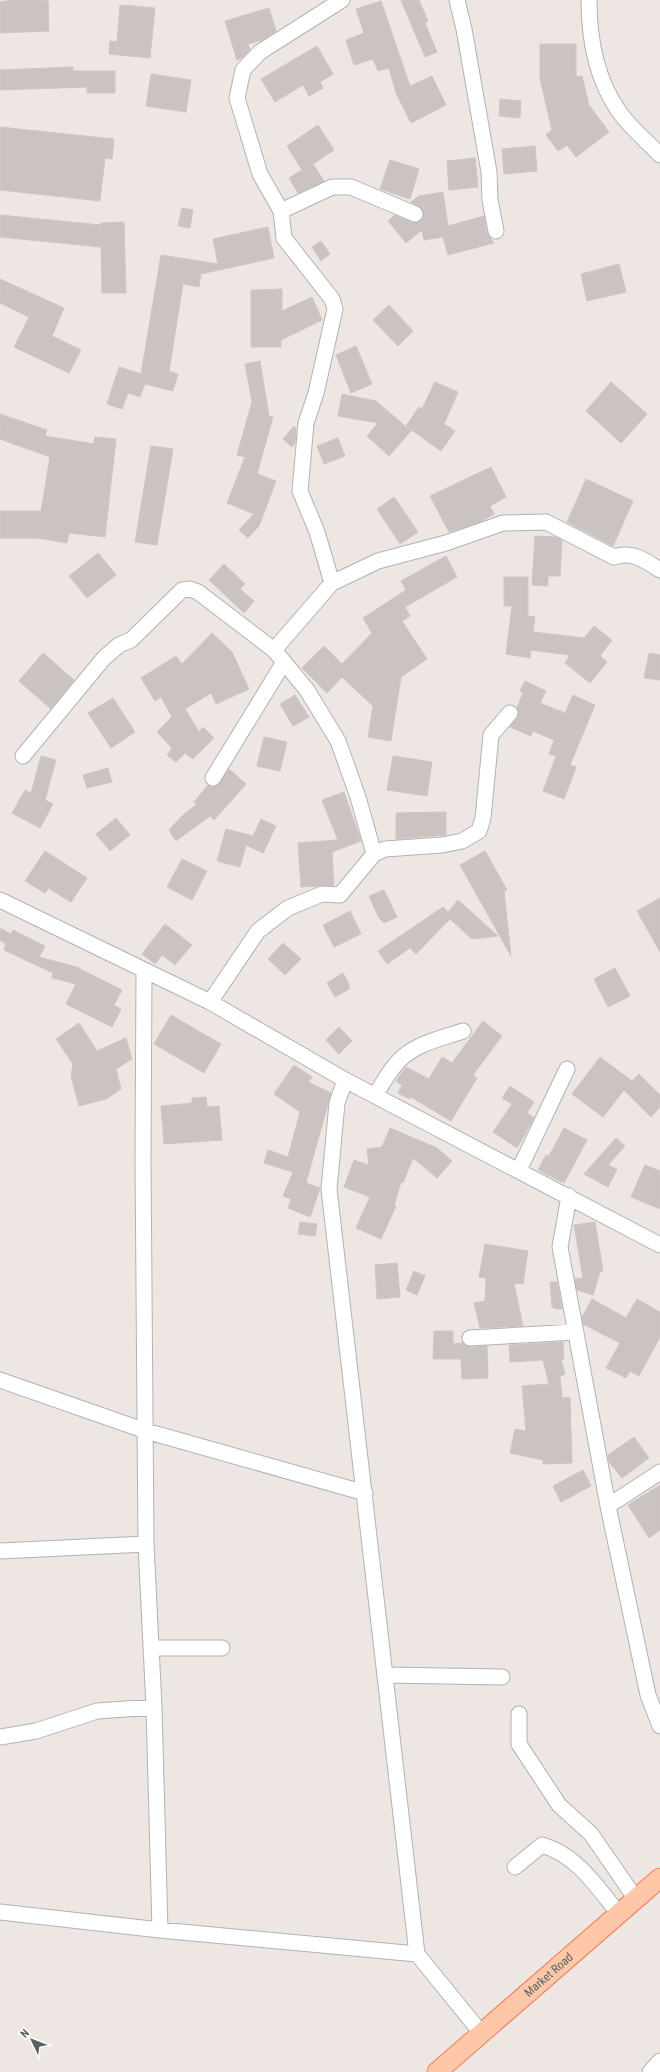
<svg xmlns="http://www.w3.org/2000/svg" width="660" height="2072" viewBox="0 0 660 2072" font-family="'Roboto Condensed',sans-serif">
	<rect width="100%" height="100%" fill="#ede6e2"/>
	<path fill="#cac3c2" stroke="#d2c5c1" d="M12,0H48L49,31L0,33V2Z
		M401,0H419L428,21L425,23L437,52L425,57Z
		M381,1L410,86L432,76L446,105L411,123L396,93L389,68L378,71L373,59L354,65L346,40L364,33L356,9Z
		M120,5L155,8L150,58L109,54L110,41L117,42Z
		M269,8L276,31L262,40L248,44L250,50L242,58L237,60L225,21Z
		M540,44H576V77L582,76L589,105L609,132L576,157L567,145L558,151L546,135L552,130L540,79Z
		M317,46L333,74L320,82L323,88L309,96L303,85L275,102L261,79Z
		M73,67V71H115V93H87V87L0,90V70Z
		M151,74L191,80L186,112L146,106Z
		M500,99L521,101L520,118L499,116Z
		M318,125L334,150L313,164L324,181L298,193L289,178L302,170L287,146Z
		M0,127L114,139L112,159L105,158L100,201L0,190Z
		M535,146L537,171L504,174L502,149Z
		M475,158L478,187L449,190L447,161Z
		M390,160L419,169L410,199L380,189Z
		M443,192L448,226L484,216L487,233L494,243L448,255L443,237L424,240L422,230L406,243L388,221L395,215L412,222L420,221L423,217L422,209L411,202L419,196Z
		M182,208L193,210L190,228L178,226Z
		M0,215L101,225V223L124,222L126,293H102L101,247L0,237Z
		M268,227L274,258L201,274L199,287L183,284L169,371L178,374L173,391L145,384L140,397L128,393L122,409L107,404L119,367L141,374L161,255L218,264L213,239Z
		M321,241L330,254L321,261L312,247Z
		M619,264L626,292L587,301L581,274Z
		M0,279L64,308L52,336L81,350L69,373L14,347L29,317L0,303Z
		M282,289V311L312,297L322,320L281,340V347H251V290Z
		M389,305L413,331L398,346L373,320Z
		M356,346L372,384L351,393L336,355Z
		M260,361L269,416L273,417L257,474L276,481L259,526L248,538L239,530L254,514L227,503L245,457L237,455L252,402L245,364Z
		M435,382L458,392L444,424L455,431L441,451L406,426L419,407L422,409Z
		M611,382L647,414L621,443L586,411Z
		M342,394L376,401L411,431L389,456L367,436L378,423L338,416Z
		M0,414L47,430L45,436L94,444L95,437L116,439L105,537L69,533L67,543L38,538H0V511H41L50,457L0,439Z
		M294,426L296,429L295,443L292,447L283,439Z
		M338,438L345,456L324,464L317,446Z
		M151,446L173,449L157,545L135,542Z
		M491,467L506,497L490,506L494,514L480,522L449,532L430,496Z
		M586,479L633,501L613,546L567,522Z
		M394,497L418,532L400,544L377,509Z
		M535,536L555,537L562,540L560,576H548V586L532,585Z
		M98,553L116,575L87,598L69,576Z
		M446,556L457,577L405,607L410,616L402,621L427,659L401,677L391,741L368,737L373,706L342,677L327,693L302,668L324,646L342,664L372,633L363,618L406,590L401,581Z
		M224,564L245,584L240,589L254,601L244,613L209,580Z
		M504,577H528V616L535,617L533,632L584,638L594,626L612,640L600,656L607,662L590,683L565,663L570,655L531,650L530,658L506,654L512,606H504Z
		M212,633L232,652L249,689L216,704L211,693L185,709L199,732L203,727L214,738L193,759L185,753L176,762L167,755L172,748L157,732L172,717L161,697L155,701L141,678L176,656L182,664Z
		M43,653L74,680L51,709L19,681Z
		M649,653L660,655V680L644,678Z
		M525,681L546,691L540,703L565,713L573,695L595,705L570,765L576,767L564,799L543,791L556,756L549,754L554,740L533,731L531,736L510,727L519,715L517,708L523,693L520,691Z
		M295,695L309,717L293,726L280,704Z
		M113,698L135,732L111,748L88,713Z
		M264,737L287,742L280,771L257,766Z
		M41,756L56,760L45,800L53,804L40,828L12,813L25,790L31,793Z
		M393,756L432,762L427,796L387,790Z
		M108,768L112,782L87,788L83,775Z
		M229,769L246,784L214,820L210,816L176,841L169,830L182,816L197,804L194,802L208,785L213,787L220,783Z
		M344,792L361,841L332,852L334,885L301,887L298,843L338,840L322,800Z
		M446,812V835L396,839V813Z
		M116,818L130,835L110,851L96,834Z
		M261,819L276,826L263,853L246,845L240,867L217,861L226,829L253,836Z
		M45,851L87,878L71,902L48,888L45,893L25,881Z
		M485,851L507,890L504,891L511,956L460,865Z
		M182,859L207,871L192,900L167,887Z
		M384,890L397,917L384,923L379,918L369,896Z
		M660,898V952L637,911Z
		M458,900L498,936L472,939L450,919L416,954L410,948L387,964L378,951L443,907L448,912Z
		M350,911L361,934L334,947L323,925Z
		M165,924L192,945L175,965L162,955L155,964L142,954Z
		M0,928L11,934L13,930L45,946L39,957L80,968V969L122,990L114,1005L121,1009L112,1027L66,1004L76,984L52,978L53,973L4,950L6,944L0,940Z
		M283,943L301,959L285,975L268,959Z
		M615,968L630,996L608,1007L594,979Z
		M343,973L349,984V989L335,997L327,983Z
		M171,1015L221,1044L204,1073L154,1044Z
		M483,1021L502,1036L473,1075L477,1078L451,1121L411,1097L410,1099L398,1093L402,1085L396,1081L406,1067L429,1079L442,1057L452,1063Z
		M79,1023L97,1051L126,1038L132,1059L116,1069L121,1089L106,1099L79,1106L71,1076L73,1064L56,1039Z
		M339,1027L352,1041L339,1054L326,1040Z
		M600,1057L632,1081L639,1074L660,1095V1107L651,1117L624,1090L603,1117L572,1094Z
		M294,1065L312,1077L308,1082L331,1093L306,1183L320,1188L310,1217L288,1208L291,1199L283,1196L293,1172L264,1163L268,1150L288,1157L300,1112L274,1094Z
		M510,1086L534,1102L527,1113L534,1118L517,1148L493,1132L512,1104L502,1098Z
		M206,1097L207,1107L219,1106L222,1140L164,1144L161,1106L192,1103V1098Z
		M390,1128L437,1148L452,1161L437,1178L413,1158L403,1183L401,1182L394,1206H396L381,1239L356,1228L370,1197L344,1187L354,1160L369,1165L367,1149L382,1147Z
		M564,1128L587,1140L564,1183L538,1170L546,1155L549,1156Z
		M616,1138L625,1146L608,1165L617,1169L608,1187L584,1174Z
		M645,1165L660,1171V1209L631,1197Z
		M300,1222L317,1224L315,1236L298,1234Z
		M595,1222L603,1271L600,1272L593,1295L577,1290L575,1279L583,1278L574,1225Z
		M485,1244L528,1251L523,1284L514,1283L523,1326L480,1328L474,1303L485,1301L486,1278L479,1277Z
		M397,1263L400,1297L377,1299L375,1265Z
		M414,1271L425,1276L417,1295L406,1290Z
		M550,1282H557L562,1309H556L552,1307Z
		M592,1299L626,1318L637,1299L660,1312V1337L639,1376L630,1371L626,1378L606,1368L620,1343L583,1324L582,1317Z
		M434,1331H453V1344L463,1343L471,1347L487,1346L488,1378L462,1379L461,1359H433Z
		M563,1342L564,1359H561L565,1374L560,1376L562,1398L570,1397L572,1463L543,1464V1460L510,1453L515,1429L526,1431L522,1386L549,1384L543,1360L510,1362L509,1345Z
		M634,1437L649,1458L622,1478L609,1462L608,1455Z
		M583,1470L591,1486L561,1502L553,1486Z
		M660,1485V1530L649,1538L628,1505Z"/>
	<g fill="none" stroke-linecap="round" stroke-linejoin="round">
		<defs>
			<path id="minor" d="M457,0L464,29L489,172L490,200L496,231
				M589,0C589,39 596,78 618,110C629,127 647,141 660,155
				M281,211L332,187H351L415,214
				M332,583L317,532L300,491L306,423L316,393L335,309L332,299L284,238L281,211L260,174L237,98L243,70L260,52L342,0
				M274,650L332,583L378,561L446,543L503,523L546,522L614,557C633,551 644,560 660,570
				M23,756L104,658L119,645L131,640L182,590L190,589L198,592L274,650L307,690L338,741L358,797L374,854
				M213,778L284,662
				M0,900L210,1002L345,1080L660,1245
				M144,970L143,1160L146,1544L154,1707L160,1930
				M210,1002L258,931L288,908L322,894L340,895L374,854L385,849L442,845L462,841L479,831L483,818L491,735L510,713
				M345,1080L337,1103L329,1189L417,1954L482,2034
				M375,1095C382,1085 388,1073 396,1064C412,1044 440,1039 463,1031
				M519,1170L567,1069
				M569,1196L560,1247L608,1506L648,1695L660,1726
				M470,1338L576,1332
				M0,1380L146,1431L365,1493
				M608,1506L660,1472
				M0,1551L146,1544
				M151,1648H222
				M385,1675L502,1677
				M519,1714V1744L559,1805L591,1834L636,1899
				M0,1737L36,1731L97,1711L154,1707
				M515,1867L542,1845C577,1855 597,1887 619,1914
				M0,1912L160,1930L417,1954
				M650,2072L660,2061"/>
			<g id="major">
				<path id="s1" d="M437,2072L660,1878"/>
			</g>
		</defs>
		<use href="#minor" stroke="#aeb4b5" stroke-width="17"/>
		<use href="#major" stroke="#f07e59" stroke-width="21"/>
		<use href="#minor" stroke="#fff" stroke-width="15"/>
		<use href="#major" stroke="#fec7a7" stroke-width="19"/>
	</g>
	<g text-anchor="middle" stroke-width="3.5" stroke-linejoin="round" paint-order="stroke">
		<g font-size="12" fill="#5b6263" stroke="#fff">
			<text dy="4" stroke="none"><textPath href="#s1" startOffset="148">Market Road</textPath></text>
		</g>
	</g>
	<g transform="translate(32 2040) rotate(313)" stroke="#ffffff" stroke-width="3" paint-order="stroke">
	<path d="M0-3L7 15L0 10L-7 15Z" fill="#5b6263"/>
	<text y="-6" font-size="11" font-weight="bold" text-anchor="middle" fill="#5b6263">N</text>
	</g>
</svg>
